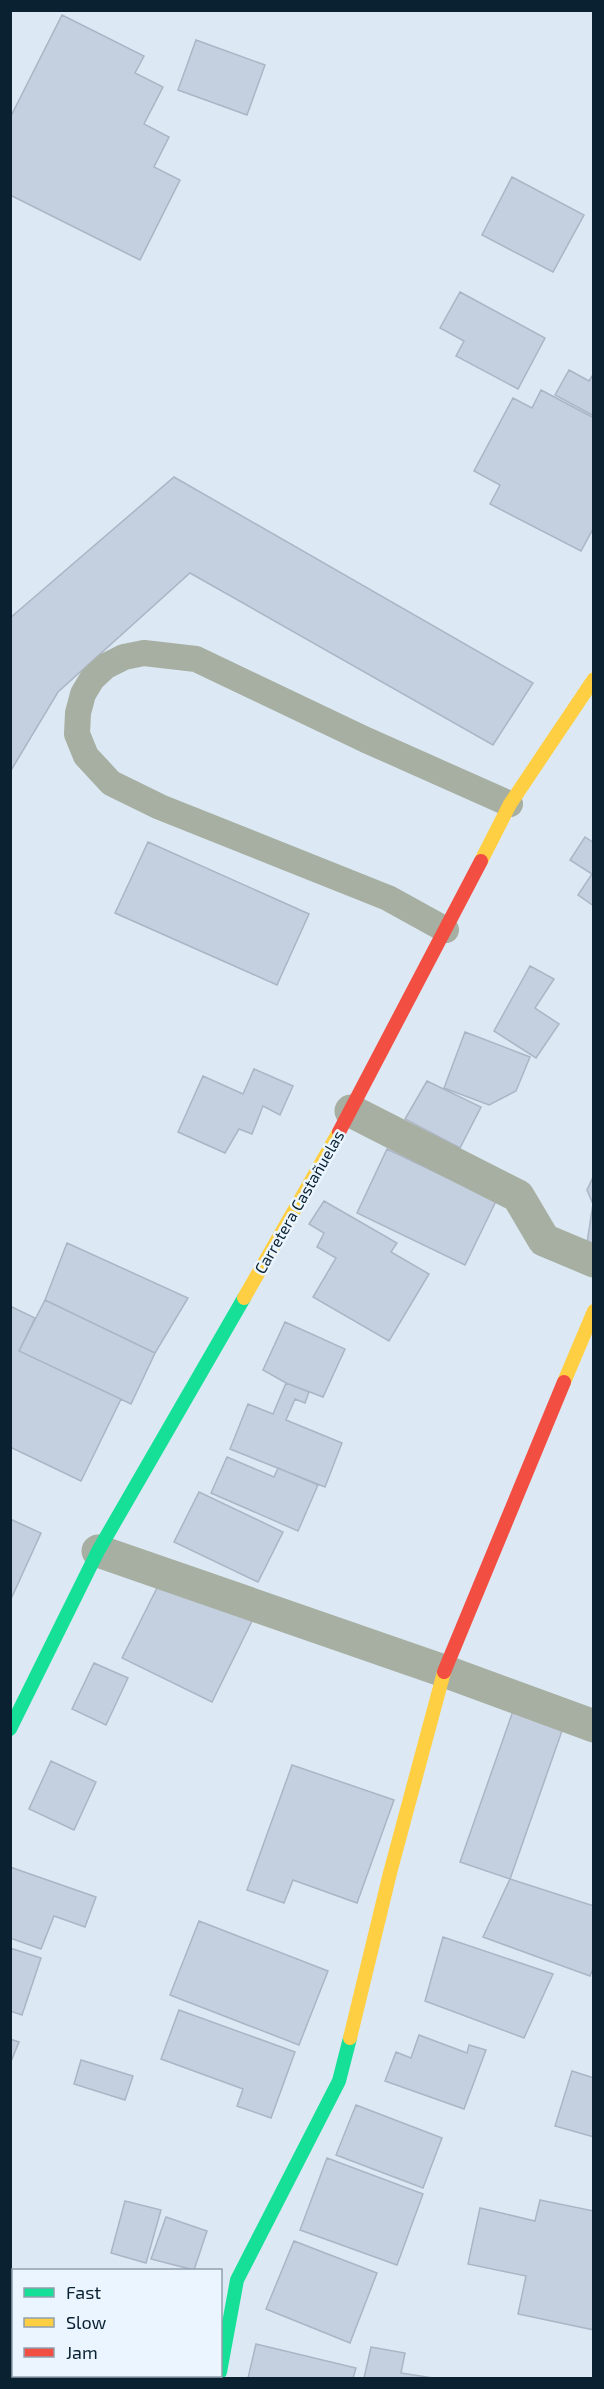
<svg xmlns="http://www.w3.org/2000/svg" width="604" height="2389" viewBox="0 0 604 2389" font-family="'Exo 2',sans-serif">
	<rect width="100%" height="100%" fill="#dce8f3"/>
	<path fill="#c4cfdf" stroke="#abb5c5" stroke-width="1.5" d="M62,15L144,56L135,73L163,87L144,124L169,137L154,167L180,180L140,260L10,195V118Z
		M196,40L265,65L247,115L178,90Z
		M512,177L584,215L553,272L482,235Z
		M460,292L545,338L518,389L456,356L464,341L440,328Z
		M569,370L589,381L594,373V416L555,395Z
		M541,390L594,418V527L581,551L490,504L500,485L474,471L513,398L532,408Z
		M174,477L533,683L493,745L190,573L58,692L10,772V618Z
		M585,837L594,843V906L578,895L592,874L570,860Z
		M148,842L309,914L277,985L115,913Z
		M530,966L554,979L535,1008L559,1024L536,1058L494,1031Z
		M465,1032L530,1057L516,1091L489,1105L444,1088Z
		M254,1069L293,1086L280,1115L263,1106L252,1134L239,1129L225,1153L178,1132L203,1076L243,1094Z
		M427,1081L481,1107L460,1148L405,1119Z
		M387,1149L496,1201L465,1265L357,1213Z
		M594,1175V1246L587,1243L593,1204L587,1190Z
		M324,1201L397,1243L391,1252L429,1274L389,1341L313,1297L336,1258L317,1247L324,1233L309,1224Z
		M67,1243L188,1298L155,1353L45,1300Z
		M45,1300L155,1353L131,1404L19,1351Z
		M10,1306L35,1318L19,1351L121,1399L81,1481L10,1447Z
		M285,1322L345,1349L323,1397L286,1383L263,1370Z
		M286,1383L309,1392L305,1403L295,1399L286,1420L342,1443L325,1487L230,1449L248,1404L273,1414Z
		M227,1457L274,1477L278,1468L318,1485L298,1531L211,1493Z
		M199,1492L283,1532L258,1582L174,1542Z
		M10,1519L41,1533L11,1599L10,1598Z
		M162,1578L252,1621L212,1702L122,1658Z
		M94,1663L128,1678L106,1725L72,1709Z
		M513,1711L563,1728L510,1879L460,1862Z
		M51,1761L96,1782L74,1830L29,1809Z
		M292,1765L394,1800L357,1903L293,1880L284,1903L247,1890Z
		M10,1867L96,1897L85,1927L54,1916L41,1949L10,1938Z
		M510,1879L594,1906V1966L590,1976L483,1937Z
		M199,1921L328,1971L299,2045L170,1995Z
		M443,1937L553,1974L524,2038L425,2001Z
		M10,1948L41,1958L22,2015L10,2011Z
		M179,2010L295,2052L271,2118L237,2106L243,2089L161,2059Z
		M419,2035L467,2053L469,2045L486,2050L464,2109L385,2081L396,2052L411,2058Z
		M10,2039L19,2042L10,2064Z
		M81,2060L133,2076L125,2100L74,2084Z
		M572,2071L594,2078V2137L555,2126Z
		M356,2105L442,2138L423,2188L336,2155Z
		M327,2158L423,2194L397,2265L300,2230Z
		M540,2200L594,2211V2330L518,2314L526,2276L468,2264L480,2208L535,2221Z
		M125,2201L161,2210L146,2263L111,2253Z
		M166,2217L207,2231L194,2270L151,2259Z
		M294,2241L377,2273L350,2343L266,2309Z
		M256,2344L356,2368L353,2378H248Z
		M371,2347L405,2353L401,2373L433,2378H364Z
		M65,2376H165V2378H65Z"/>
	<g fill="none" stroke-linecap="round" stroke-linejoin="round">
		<path stroke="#a6afa1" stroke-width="26" d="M446,930L388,898L160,807L111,783L86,756L77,734L78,713L83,694L92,679L106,666L124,657L144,653L196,659L366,740L510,804"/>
		<path stroke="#a6afa1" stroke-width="33" d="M351,1111L518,1196L544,1240L594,1261
			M98,1551L444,1671L594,1726"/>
		<path stroke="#16e098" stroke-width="14" d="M10,1729L98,1551L244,1298
			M220,2372L237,2280L339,2081L350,2038"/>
		<path stroke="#ffcf43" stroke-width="14" d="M481,861L510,804L594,679
			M244,1298L339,1132
			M564,1382L594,1311
			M350,2038L390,1873L444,1672"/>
		<path stroke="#f24e42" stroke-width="14" d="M339,1132L481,861
			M444,1672L564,1382"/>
	</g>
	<g text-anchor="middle" stroke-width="5" stroke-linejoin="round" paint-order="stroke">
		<g font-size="16" fill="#0a2132" stroke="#eaf5ff">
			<text transform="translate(299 1202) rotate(-60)" y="6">Carretera Castañuelas</text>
		</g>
	</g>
	<rect width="604" height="2389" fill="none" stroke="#0a2132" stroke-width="24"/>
	<rect x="12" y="2269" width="210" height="108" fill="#eaf5ff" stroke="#90a0ad" stroke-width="1.5"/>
	<rect x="24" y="2288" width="30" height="9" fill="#16e098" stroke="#90a0ad" stroke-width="1.5"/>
	<text x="66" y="2299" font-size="18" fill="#0a2132">Fast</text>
	<rect x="24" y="2318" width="30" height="9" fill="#ffcf43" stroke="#90a0ad" stroke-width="1.5"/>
	<text x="66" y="2329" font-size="18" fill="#0a2132">Slow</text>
	<rect x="24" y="2348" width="30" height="9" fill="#f24e42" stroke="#90a0ad" stroke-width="1.5"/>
	<text x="66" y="2359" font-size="18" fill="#0a2132">Jam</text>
</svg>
